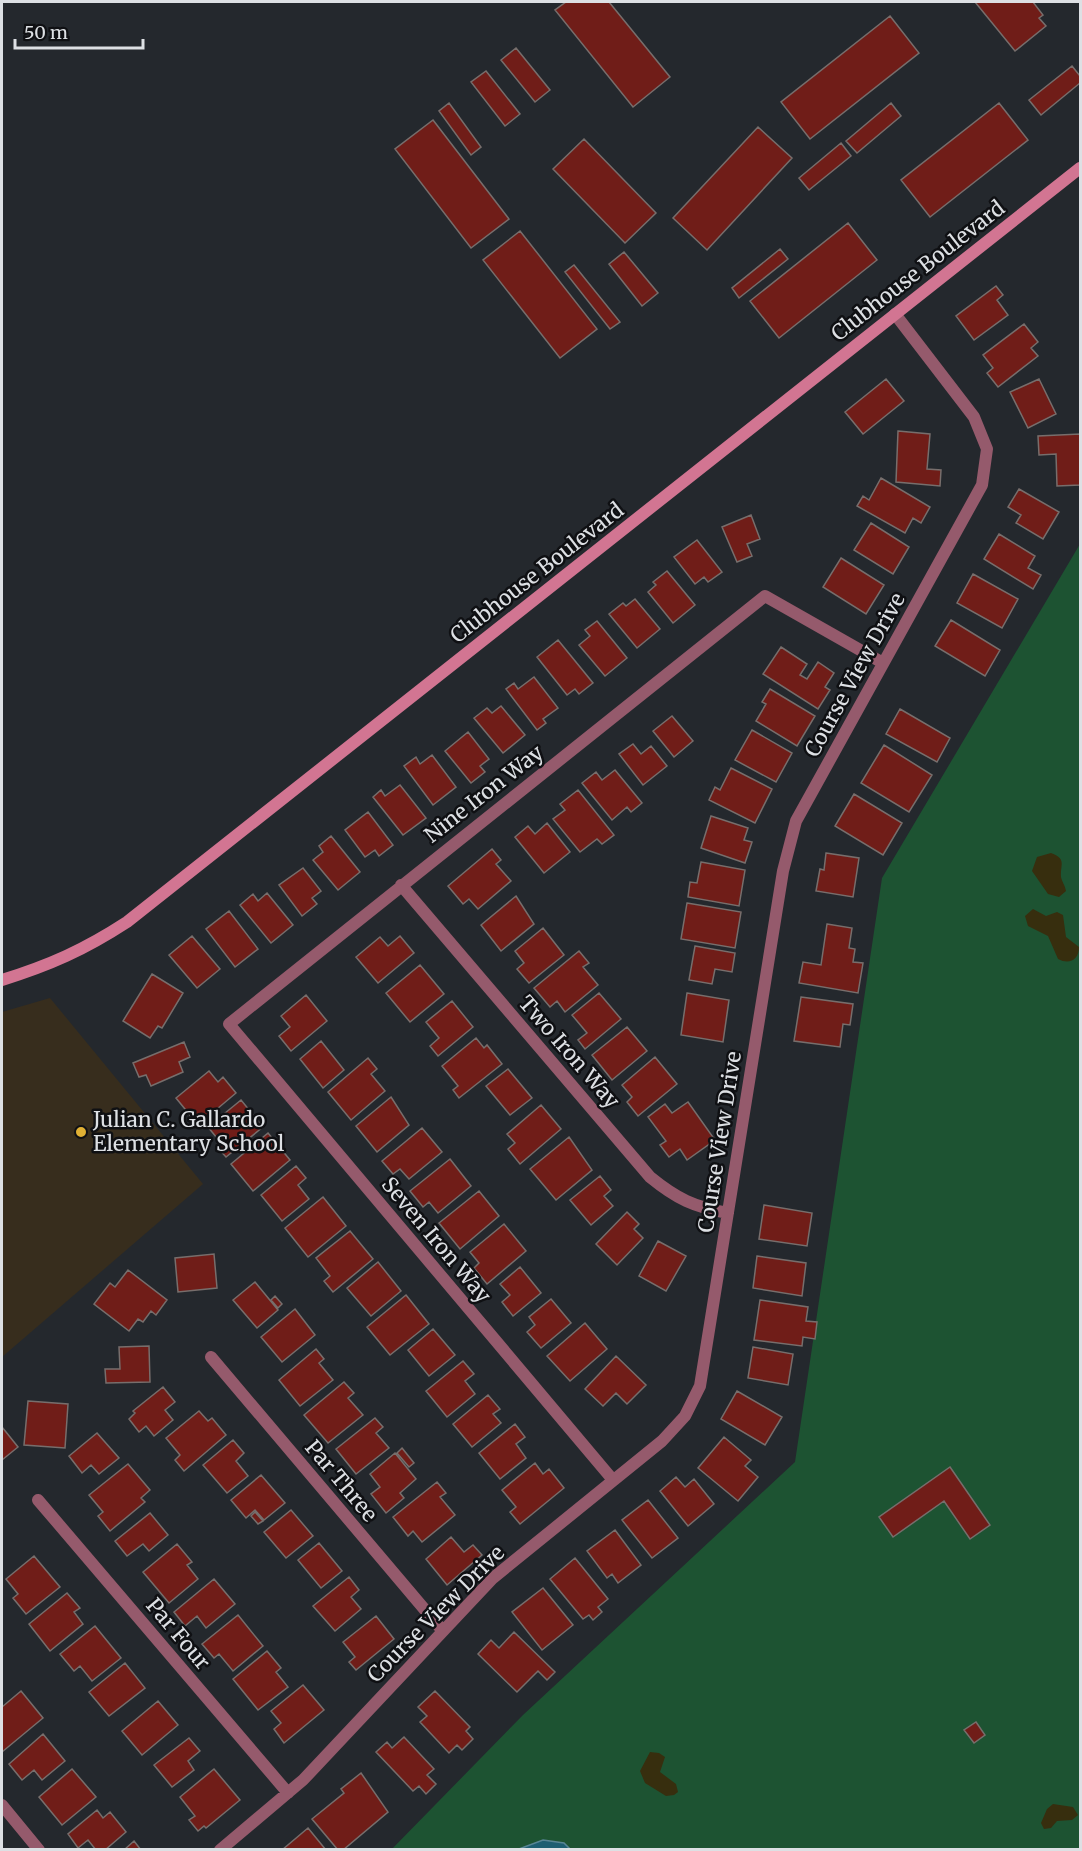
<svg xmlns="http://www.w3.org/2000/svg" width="1082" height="1851" viewBox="0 0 1082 1851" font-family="Merriweather,serif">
	<rect width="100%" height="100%" fill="#24282d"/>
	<path fill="#372d1d" d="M50,998L203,1184L2,1357V1012Z"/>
	<path fill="#1d5332" d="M1080,544V1849L391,1850L523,1715L795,1462L882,878Z"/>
	<path fill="#372e0e" d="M1051,853C1067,859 1060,864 1061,877C1062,882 1065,885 1066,891L1059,897L1048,894L1032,871L1037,857Z
		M1033,909L1046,916L1057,912L1063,915L1066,937L1079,947C1079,960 1069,965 1058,959L1048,936L1028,926L1025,916Z
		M650,1752L659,1753L665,1757L660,1772L676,1784L678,1792L674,1795L666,1796L645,1783L640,1771Z
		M1053,1804L1073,1807L1078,1815L1072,1820L1057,1821L1051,1828L1044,1829L1041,1823L1047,1809Z"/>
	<path fill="#1d5e71" stroke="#578594" stroke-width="1.5" d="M543,1840L564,1843L570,1849H519Z"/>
	<path fill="#701d18" stroke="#776e6c" stroke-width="1.5" d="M566,2H609L670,77L633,107L555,10Z
		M975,2H1033L1043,15L1039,18L1046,26L1015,51Z
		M890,16L919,53L810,139L781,102Z
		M516,48L550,90L535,102L501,60Z
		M1072,66L1080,76V83L1041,115L1029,100Z
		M486,71L520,114L505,126L471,82Z
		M449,103L481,147L471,155L439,111Z
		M891,103L901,116L857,153L846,141Z
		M999,103L1028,140L930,217L901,180Z
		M433,120L509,219L471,248L395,149Z
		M758,127L792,158L707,250L673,218Z
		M584,139L656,213L625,243L553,169Z
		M841,143L851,156L809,190L799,178Z
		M848,223L877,260L779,338L750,301Z
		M520,231L597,329L560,358L483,260Z
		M780,249L788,259L739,298L732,288Z
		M624,252L658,293L642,306L609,264Z
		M574,265L620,322L610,329L565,272Z
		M996,286L1003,295L997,300L1008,315L974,340L956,316Z
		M1024,324L1038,342L1031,348L1038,356L998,387L987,373L993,368L983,355Z
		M886,379L904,401L863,434L845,412Z
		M1039,379L1056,414L1028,428L1010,392Z
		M898,431L930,434L927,469L941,470L940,486L896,482Z
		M1080,434V485L1057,486L1056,454L1039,455L1038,436Z
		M881,478L930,507L921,523L913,518L905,533L857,506L863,496L869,500Z
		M1019,489L1059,512L1043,539L1016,523L1021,515L1008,507Z
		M751,515L760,539L747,544L752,556L737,562L722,527Z
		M871,523L909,547L893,574L854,550Z
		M999,534L1035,556L1028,568L1041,575L1033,589L984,559Z
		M697,540L722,572L708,582L704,577L695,584L674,557Z
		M841,558L884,585L866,614L823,587Z
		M667,571L695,605L673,623L648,592L656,585L653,582Z
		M973,574L1018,599L1002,628L957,603Z
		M635,599L660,629L637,648L609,614L623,603L626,606Z
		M951,620L1000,650L985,676L935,646Z
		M597,621L627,658L605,676L579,645L590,636L585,630Z
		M558,640L593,683L579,694L575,689L567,695L537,657Z
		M781,647L807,664L800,675L807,679L818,662L834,673L825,687L830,690L818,709L763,674Z
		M534,677L558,708L543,719L546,723L537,730L506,689L514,683L518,689Z
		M770,689L815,716L797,746L756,721L766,704L762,702Z
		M501,706L525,735L503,753L474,718L487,708L492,713Z
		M900,709L950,738L937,762L886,734Z
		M672,716L693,741L674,757L653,731Z
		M752,730L792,753L776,782L735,760Z
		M468,732L489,759L480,766L485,772L471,783L445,751Z
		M633,744L641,754L651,746L667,766L643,785L619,754Z
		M884,745L932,775L909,812L861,783Z
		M432,755L456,787L433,805L404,766L416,757L420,764Z
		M731,768L772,789L755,823L709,800L715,787L720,790Z
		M615,770L642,803L631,812L627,807L612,820L582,783L596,772L602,780Z
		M400,785L426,818L403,835L373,797L381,790L385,796Z
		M578,790L614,835L602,844L597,839L580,852L553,819L565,810L560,804Z
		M854,794L902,823L883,855L835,826Z
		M368,812L393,845L379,856L375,850L365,857L345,830Z
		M711,816L748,828L744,840L752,842L745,863L701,848Z
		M547,823L570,852L544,873L515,837L528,826L535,834Z
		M331,836L360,872L338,890L313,860L323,852L319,846Z
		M492,849L501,860L496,864L511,881L478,909L469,899L463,904L448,886Z
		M826,853L859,858L853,897L816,891L820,869L824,870Z
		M701,862L745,870L739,906L688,897L690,882L697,883Z
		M303,868L321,891L312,898L317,904L302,916L279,885Z
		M267,893L293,925L271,943L240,905L253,894L258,901Z
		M516,896L534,924L501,951L481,925Z
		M687,903L741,912L735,948L681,939Z
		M229,911L258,949L235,967L206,929Z
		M827,924L852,928L849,948L855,949L853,962L863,963L858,993L799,983L803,962L821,965Z
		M543,928L564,955L529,983L517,969L524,963L515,951Z
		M192,936L220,969L197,988L169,955Z
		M400,936L414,953L378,983L356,957L380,937L388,946Z
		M695,946L735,953L732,972L715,969L712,984L689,980Z
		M579,951L589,963L583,967L598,985L565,1012L557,1001L550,1007L534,988Z
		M420,965L444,994L410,1022L386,993Z
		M152,974L183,993L162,1028L158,1026L150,1038L123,1021Z
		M599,993L621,1019L585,1049L578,1040L587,1033L572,1015Z
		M687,993L729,1000L723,1042L681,1035Z
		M306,995L327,1021L291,1051L279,1036L290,1027L281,1016Z
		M801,997L853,1004L850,1025L843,1024L840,1047L794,1041Z
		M452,1001L473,1027L438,1056L430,1046L439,1038L426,1022Z
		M627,1027L647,1051L612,1080L592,1055Z
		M476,1038L484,1048L487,1045L502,1064L459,1098L453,1090L458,1086L442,1066Z
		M321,1041L344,1070L323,1088L300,1059Z
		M184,1042L190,1057L179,1062L183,1072L151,1086L146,1075L139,1077L133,1063Z
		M655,1057L677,1084L638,1116L627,1102L632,1097L622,1085Z
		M368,1058L377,1069L371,1074L385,1091L351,1120L328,1092Z
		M508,1069L532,1098L510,1115L486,1086Z
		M209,1071L218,1082L223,1077L236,1093L198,1125L176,1098Z
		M391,1097L409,1125L377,1152L356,1126Z
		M241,1100L263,1127L226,1157L217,1147L221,1143L208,1127Z
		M688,1102L715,1140L687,1160L680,1149L669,1157L660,1145L666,1141L648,1117L665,1104L672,1113Z
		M541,1105L561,1129L520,1164L508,1149L515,1143L507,1134Z
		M422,1128L442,1152L409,1179L400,1169L393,1174L382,1161Z
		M268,1133L290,1160L253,1191L231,1164Z
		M569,1137L592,1170L556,1200L530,1169Z
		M450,1159L471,1186L438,1213L429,1202L423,1207L410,1191Z
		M296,1166L306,1178L298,1185L309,1199L282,1221L261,1195Z
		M600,1176L611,1190L604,1196L613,1206L591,1225L570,1200Z
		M479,1191L499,1216L460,1249L439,1223Z
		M323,1197L346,1226L308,1257L285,1228Z
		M764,1205L812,1213L807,1246L759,1239Z
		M627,1212L639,1224L634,1229L643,1238L617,1265L596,1244Z
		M504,1224L526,1251L487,1284L474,1268L479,1263L470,1252Z
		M350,1231L373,1259L333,1292L324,1281L330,1276L316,1258Z
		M658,1241L686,1256L666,1291L639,1276Z
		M214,1254L217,1288L178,1292L175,1258Z
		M757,1256L806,1263L802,1296L753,1288Z
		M378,1262L401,1291L371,1316L347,1288Z
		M520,1267L541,1293L513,1316L502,1302L510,1295L500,1284Z
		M128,1270L167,1300L156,1315L151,1311L143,1322L138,1319L129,1331L94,1304L110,1283L115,1287Z
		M255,1282L278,1310L257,1328L233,1300Z
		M406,1295L429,1324L390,1355L367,1327Z
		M275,1296L282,1304L278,1308L271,1300Z
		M551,1299L571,1323L541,1348L527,1332L535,1325L529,1317Z
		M760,1300L808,1307L806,1321L817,1322L815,1339L803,1337L802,1346L754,1340Z
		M295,1309L315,1335L282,1362L261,1337Z
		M585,1323L607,1349L570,1381L547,1356Z
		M433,1329L455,1355L429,1376L408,1350Z
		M149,1346L150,1382L106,1383L105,1369H120L119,1347Z
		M753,1347L793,1354L788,1385L748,1378Z
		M316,1349L324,1359L319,1363L333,1380L300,1406L279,1380Z
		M616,1356L646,1385L627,1404L616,1393L603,1406L585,1389Z
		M463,1361L474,1374L465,1381L475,1394L447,1417L426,1391Z
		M344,1382L354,1393L348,1398L363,1415L328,1443L304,1415Z
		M163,1387L175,1402L165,1410L173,1420L154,1436L146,1426L139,1432L129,1419L135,1413L133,1411Z
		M737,1391L782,1417L765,1445L721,1419Z
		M488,1395L500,1409L493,1414L501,1423L472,1447L453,1424Z
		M28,1401L68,1404L65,1448L24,1445Z
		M199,1411L208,1421L212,1418L226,1435L184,1471L175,1460L180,1455L166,1438Z
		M375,1418L383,1427L376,1433L389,1448L356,1474L336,1449Z
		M515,1424L525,1437L516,1444L526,1458L500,1479L479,1453Z
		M2,1427L18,1447L2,1460Z
		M97,1433L119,1458L99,1474L91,1465L82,1473L69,1456Z
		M724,1437L751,1460L745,1466L758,1477L738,1501L698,1468Z
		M233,1440L244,1453L236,1461L248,1476L227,1493L203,1465Z
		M402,1448L414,1463L409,1467L397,1453Z
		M395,1453L416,1479L400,1493L404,1498L386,1513L371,1494L380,1487L370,1474Z
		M535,1463L543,1474L549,1469L564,1488L520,1524L510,1512L516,1507L502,1490Z
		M128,1464L150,1490L141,1498L145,1502L110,1531L98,1516L103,1512L89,1495Z
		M950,1467L990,1525L970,1539L944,1501L893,1537L879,1517Z
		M261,1475L285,1503L264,1520L255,1510L246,1518L231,1500Z
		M676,1477L685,1487L694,1479L714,1504L688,1526L660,1491Z
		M437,1482L446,1493L440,1497L455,1515L422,1542L413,1531L408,1536L393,1517Z
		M648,1500L678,1538L652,1558L622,1520Z
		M291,1510L313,1536L286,1558L264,1532Z
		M255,1512L263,1521L258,1524L251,1516Z
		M150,1513L168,1535L149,1551L143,1544L127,1556L115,1541Z
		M615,1530L641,1565L618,1583L612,1574L607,1578L587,1551Z
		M451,1537L464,1552L473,1545L482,1555L447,1585L426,1559Z
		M319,1543L342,1571L321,1588L298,1560Z
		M177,1544L192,1562L187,1565L198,1579L169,1603L143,1572Z
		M34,1556L60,1587L26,1614L13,1598L18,1594L6,1579Z
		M575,1558L608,1599L598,1607L602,1612L593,1620L589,1615L583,1619L550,1579Z
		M349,1577L359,1590L351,1597L361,1609L335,1631L313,1606Z
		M214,1579L235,1604L206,1628L197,1616L185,1626L174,1612Z
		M543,1588L573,1625L542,1650L512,1612Z
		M67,1593L80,1608L74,1612L83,1624L50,1651L29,1624Z
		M238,1615L263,1646L233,1671L219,1654L214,1658L202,1644Z
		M376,1616L394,1639L356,1670L349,1662L355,1657L343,1642Z
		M95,1626L121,1658L92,1681L80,1666L74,1671L60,1654Z
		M514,1632L555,1672L547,1680L538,1671L517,1692L478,1654L491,1640L499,1648Z
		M267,1651L281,1668L276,1672L288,1687L258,1710L233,1679Z
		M125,1663L145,1688L109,1716L89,1692Z
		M303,1685L324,1710L284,1743L274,1729L281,1723L271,1711Z
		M21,1691L43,1718L2,1752V1707Z
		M435,1691L470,1727L466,1731L473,1739L462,1750L457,1745L449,1753L420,1722L427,1716L418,1707Z
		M158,1701L178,1725L142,1755L122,1731Z
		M976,1722L985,1735L974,1743L964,1730Z
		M43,1734L65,1761L42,1780L34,1770L22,1780L9,1764Z
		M404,1737L434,1769L427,1775L436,1784L426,1794L419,1786L413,1791L376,1752L387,1742L392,1748Z
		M189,1738L200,1751L188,1761L194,1770L172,1787L154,1765Z
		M72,1769L96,1797L62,1825L39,1797Z
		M214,1769L240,1800L206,1828L204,1826L198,1831L189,1820L195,1816L180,1797Z
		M361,1773L388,1812L343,1850H338L312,1819L344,1793L341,1789Z
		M97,1810L103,1818L110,1812L126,1832L105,1850H96L88,1840L78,1848L68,1834Z
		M308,1828L326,1850H282Z
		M134,1841L141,1850H124Z"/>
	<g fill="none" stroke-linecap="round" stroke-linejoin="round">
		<path stroke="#955a6c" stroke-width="12" d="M401,885L650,1177C677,1199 694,1207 728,1213
			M211,1357L442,1630
			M613,1480L229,1024L765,596L883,663
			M38,1500L288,1793
			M2,1805L39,1850
			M220,1850L303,1780L493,1578L662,1441L685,1416L700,1386L783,871L796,821L982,485L987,449L974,417L895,314"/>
		<path stroke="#d27592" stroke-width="12" d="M2,980C50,965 84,950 127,922L1080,168"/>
	</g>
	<circle fill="#e0b034" stroke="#0f1013" stroke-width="2" cx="81" cy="1132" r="6"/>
	<g text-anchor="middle" stroke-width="5" stroke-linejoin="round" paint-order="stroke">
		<g font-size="21" fill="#dde0e4" stroke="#0f1013">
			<text transform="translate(918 271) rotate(-38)" y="7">Clubhouse Boulevard</text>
			<text transform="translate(537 573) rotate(-38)" y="7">Clubhouse Boulevard</text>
			<text transform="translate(855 675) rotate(-61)" y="7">Course View Drive</text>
			<text transform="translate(484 794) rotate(-38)" y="7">Nine Iron Way</text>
			<text transform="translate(569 1052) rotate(49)" y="7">Two Iron Way</text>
			<text transform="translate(720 1142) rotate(-81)" y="7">Course View Drive</text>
			<text transform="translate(436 1240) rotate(50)" y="7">Seven Iron Way</text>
			<text transform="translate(341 1481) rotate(50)" y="7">Par Three</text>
			<text transform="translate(436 1614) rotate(-45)" y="7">Course View Drive</text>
			<text transform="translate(178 1634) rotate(50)" y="7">Par Four</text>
		</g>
		<g font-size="21" fill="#dde0e4" stroke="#0f1013" text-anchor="start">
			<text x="93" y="1127">Julian C. Gallardo<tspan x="93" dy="24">Elementary School</tspan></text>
		</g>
	</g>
	<rect width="1082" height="1851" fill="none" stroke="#dde0e4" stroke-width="6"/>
	<path d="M15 39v9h128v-9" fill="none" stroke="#dde0e4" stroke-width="3"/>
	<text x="24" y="39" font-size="18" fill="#dde0e4" stroke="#0f1013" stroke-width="4.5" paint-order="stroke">50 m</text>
</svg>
